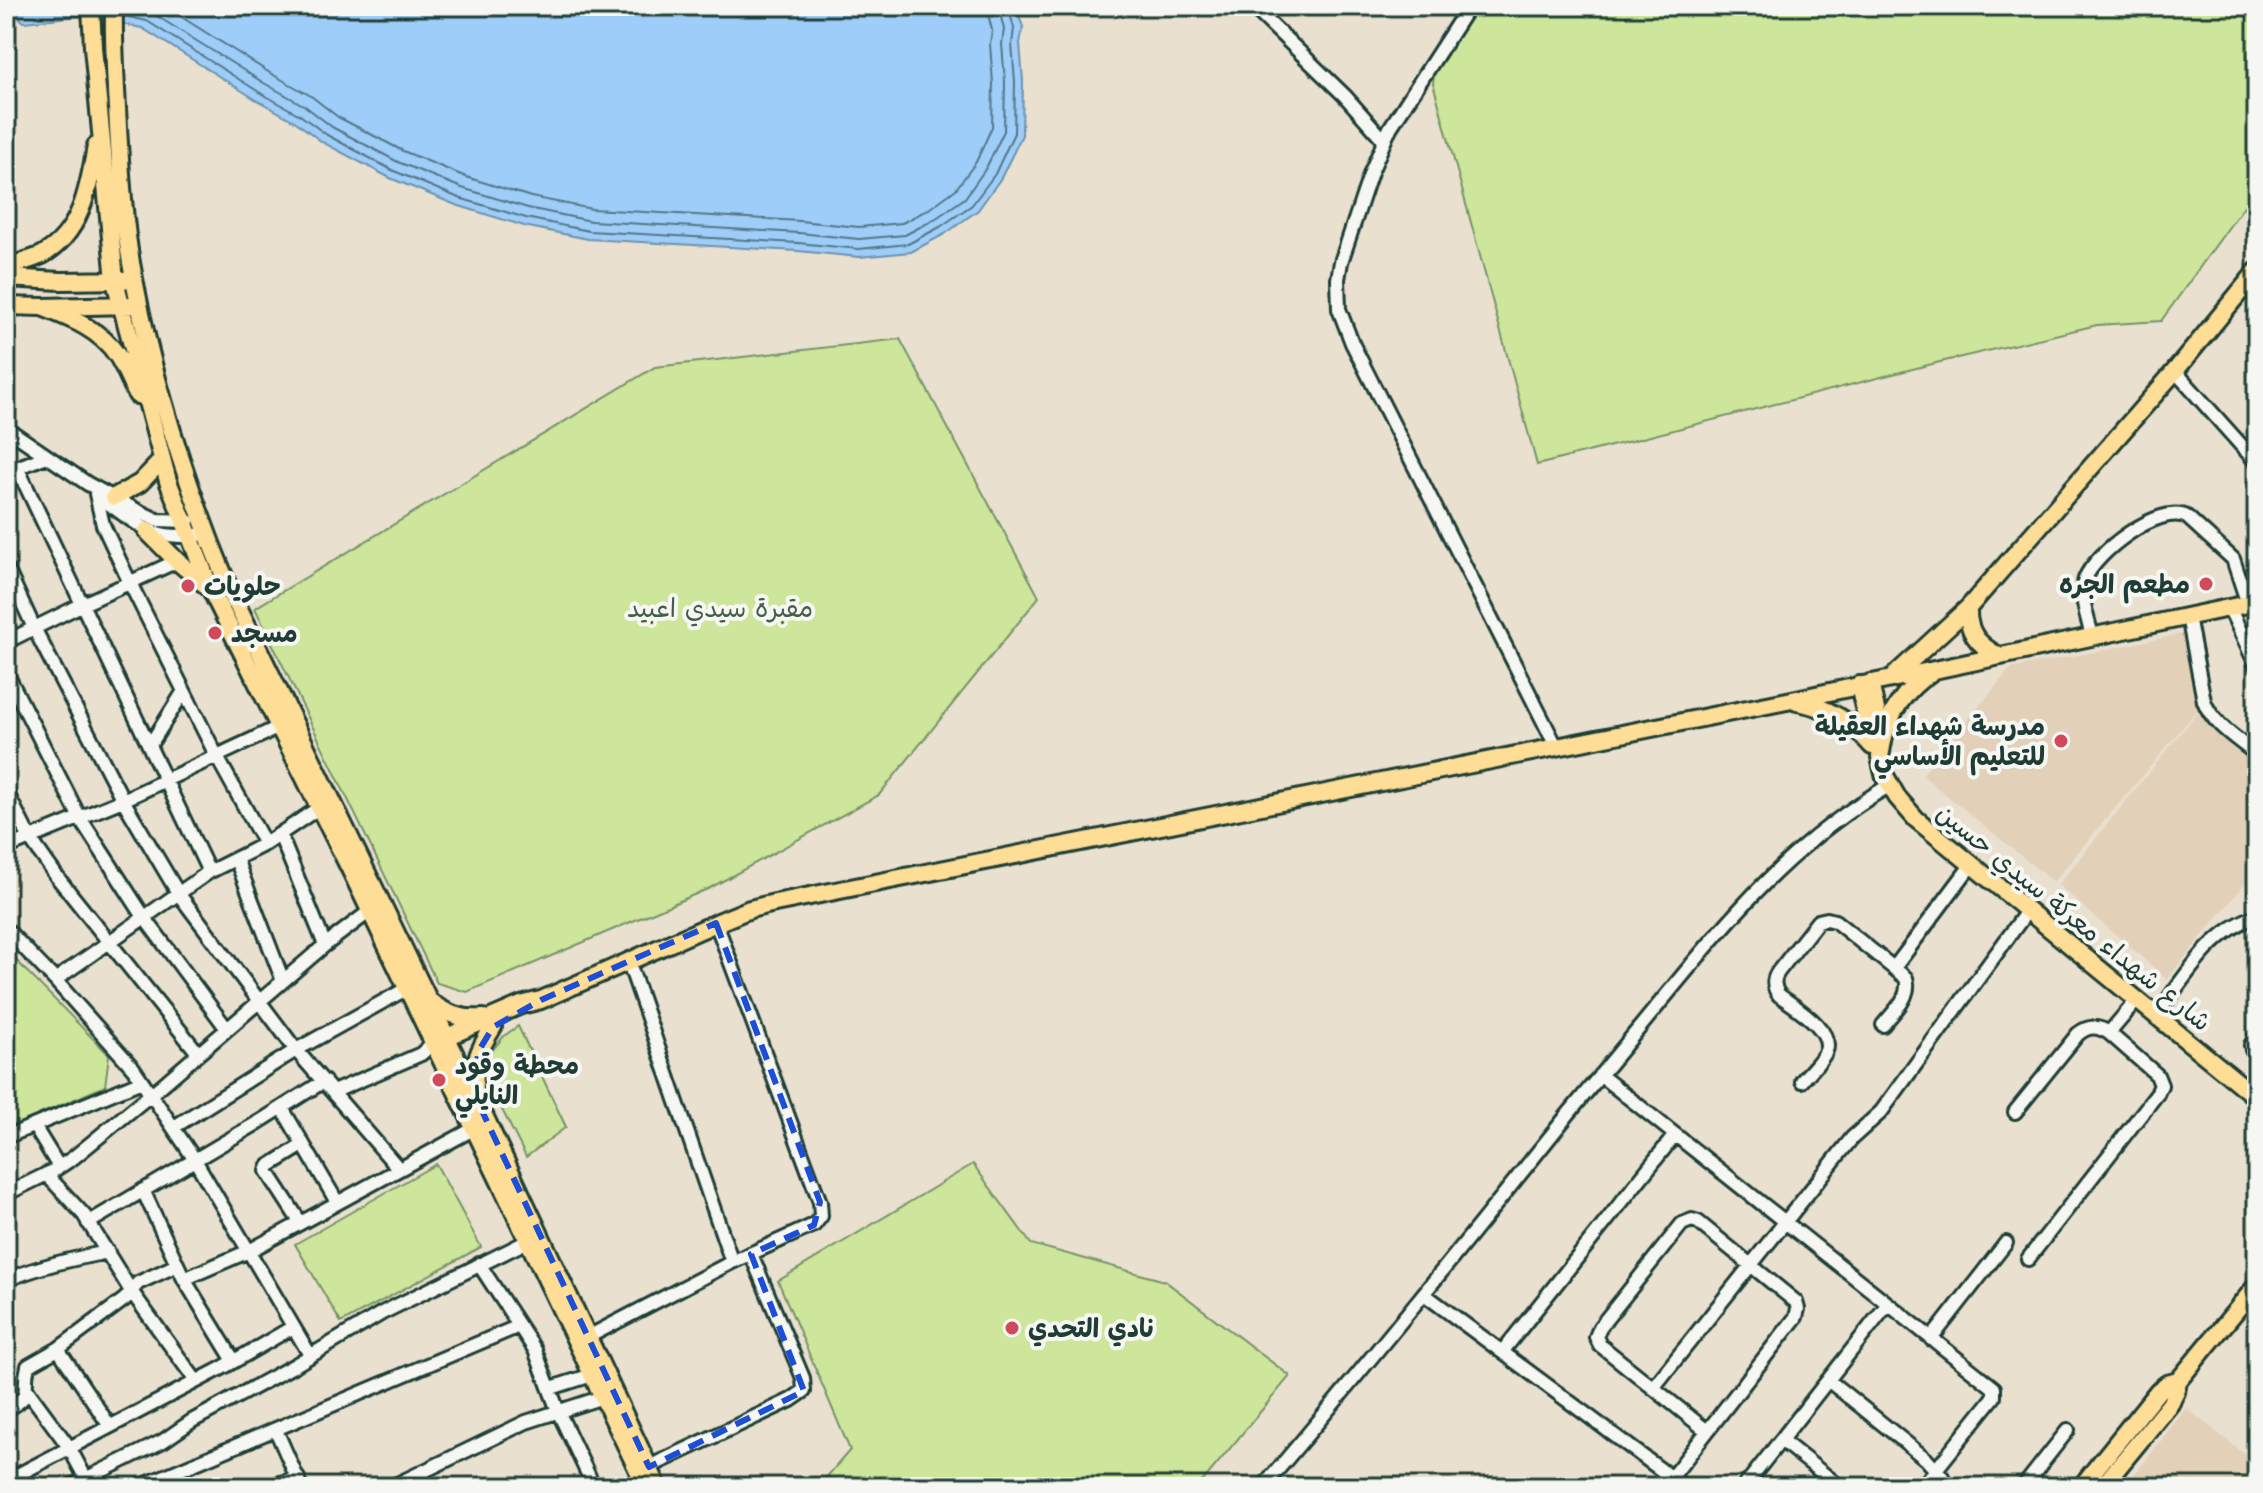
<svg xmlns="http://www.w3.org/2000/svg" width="2263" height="1493" viewBox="0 0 2263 1493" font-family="'Playpen Sans','Playpen Sans Arabic',sans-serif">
	<rect width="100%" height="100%" fill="#eae0d0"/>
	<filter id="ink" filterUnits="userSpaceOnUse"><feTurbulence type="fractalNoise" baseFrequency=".0125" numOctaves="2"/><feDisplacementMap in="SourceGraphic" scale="16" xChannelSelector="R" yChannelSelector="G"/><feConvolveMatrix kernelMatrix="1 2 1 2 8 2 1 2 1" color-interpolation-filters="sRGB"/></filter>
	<g filter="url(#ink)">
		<path fill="#e2d0b9" d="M2182,634L2200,707L2053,882L1922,775L2010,669Z
			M2198,712L2257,760V869L2167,979L2058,885Z
			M2186,1408L2257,1464V1487H2125Z"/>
		<path fill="#cde69b" stroke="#769268" stroke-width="2" d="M1475,6H2257V194L2247,202L2161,321L2097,325L1936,363L1537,465L1433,83L1435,68Z
			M900,339L1039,597L879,795L710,888L467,992L437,983L255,608L655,367Z
			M6,950L109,1055L105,1086L6,1129Z
			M518,1026L566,1127L526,1157L486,1078L484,1060L504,1036Z
			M436,1164L481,1247L341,1323L295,1244Z
			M973,1164L1031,1244L1165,1281L1290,1376L1198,1487H818L850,1450L778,1281Z"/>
		<path fill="#9fcdfa" stroke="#6c93ab" stroke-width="2" d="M6,6H1015L1023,27L1020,43L1023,81L1022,135L1001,178L978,210L945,234L911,252L859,257L798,251L588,239L524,226L456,205L390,178L322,142L296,122L255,99L142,28L79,16L24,22Z"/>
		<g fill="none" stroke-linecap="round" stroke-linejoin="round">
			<path stroke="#527783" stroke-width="2" d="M124,6L152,13L264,83L305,106L332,127L398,162L462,188L528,208L591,221L799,233L859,239L905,235L935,219L965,198L986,168L1004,131L1005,82L1002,44L1004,29L998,6
				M164,6L270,73L311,96L338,117L403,151L466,177L531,197L592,209L800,221L859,227L902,223L929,209L956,189L976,162L992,127L993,83L990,44L992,30L986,6
				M124,16L147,21L259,92L300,115L327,135L394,171L459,198L526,218L589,231L798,243L859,249L908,244L940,227L972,205L995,174L1014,133L1015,82L1012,44L1014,28L1008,6"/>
			<defs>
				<path id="minor" d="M1252,6L1345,96L1384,140
					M1469,6L1390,128L1371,172L1341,262L1338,279L1339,309L1352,343L1556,746
					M2175,371L2257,463
					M6,428L88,484L138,511L157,520L188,521
					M17,467L209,872
					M6,472L47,456
					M96,494L103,525L130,583L217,757L265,844
					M98,496C141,526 150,542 206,534
					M6,567L34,628L123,800L178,893L296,1050L399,1169
					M2229,607L2257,667
					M2188,616L2204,701C2213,725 2238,739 2257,755
					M2092,636C2088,619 2079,596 2085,579C2095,553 2159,503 2187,517L2233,559L2248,604
					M6,642L83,604L177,561
					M6,672L80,818L144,917L227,1029
					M150,745L184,691
					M6,791L29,837L57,877L198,1053
					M280,835L325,945
					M6,848L123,800L279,727
					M236,859L283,981
					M6,929L55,980L134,1069L195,1160L310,1355
					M628,960L732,1262
					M1894,968L1972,864
					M55,980L209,872L265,844L320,807
					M2156,1016C2184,979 2210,931 2257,916
					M2109,1033L2137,1000
					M2257,1035L2251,1045L2252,1050L2257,1055
					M1600,1075L1994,1388V1397L1922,1487
					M1802,1081C1809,1072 1821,1062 1826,1051C1834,1029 1793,1006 1779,995C1773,987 1773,979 1778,972L1818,921L1827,919L1835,921L1906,978C1912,997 1893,1012 1883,1025
					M333,1092L421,1054L433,1043
					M282,1108L337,1202
					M2015,1112L2078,1034C2089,1025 2098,1026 2109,1033L2157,1075L2161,1085L2157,1094L2028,1259
					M34,1126L59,1167
					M174,1127L296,1050L406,989
					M6,1137L142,1081
					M46,1174L84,1215L131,1291L196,1381
					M143,1190L184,1279L234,1361
					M6,1194L53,1171L73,1158L161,1086L325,945L370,911
					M300,1222L267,1171L269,1166L303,1145
					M88,1223L259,1122L324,1081
					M479,1264L535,1350L558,1411L594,1487
					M184,1279L249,1251L475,1128
					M6,1280C40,1266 72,1259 108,1252
					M1424,1294L1684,1487
					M588,1337L732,1262L814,1225L821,1216L820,1202L716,923
					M1931,1339L2006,1243
					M58,1349L109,1425
					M1502,1352L1675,1135
					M1828,1380L1926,1459L1951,1487
					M551,1388L592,1375
					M1653,1388L1852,1138L1881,1112L2028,910
					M27,1390L69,1447L85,1477
					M6,1410C36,1394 21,1391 28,1366L58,1349L125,1299L138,1283L177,1265
					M276,1430L301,1487
					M1781,1440L1840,1487
					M649,1467L791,1400L804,1391L803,1378L751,1254
					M1671,1478L1796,1317L1798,1309L1796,1302L1698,1222L1692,1220L1682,1224L1600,1327L1596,1337L1600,1345L1707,1431
					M6,1481L224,1367L293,1327
					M69,1487L163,1441L192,1421L295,1365L382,1313L528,1241
					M139,1487L519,1326
					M267,1487L298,1478
					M391,1487L526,1422L603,1397
					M1263,1487C1368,1364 1469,1238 1570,1112C1606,1068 1642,1025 1678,981C1743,902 1800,838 1890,785
					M1744,1487L1887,1305
					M2023,1487L2068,1430"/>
				<path id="major" d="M91,6L93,47L115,281L168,481L211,590L352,873L646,1487
					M114,6C113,47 116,87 118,127C121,178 124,229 134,279C154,384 187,487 228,586L475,1096L658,1487
					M6,267C18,263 31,260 42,255C82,233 89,186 96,146
					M6,278L61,281L124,280
					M6,306L42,307L132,305
					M42,307C70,318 100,329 117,355C125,367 130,381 137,395
					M114,497L140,483L162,460
					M147,531L177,561L208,587
					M1968,608C1967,631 1977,644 1997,655
					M1895,675L1968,608L2175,371L2257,271
					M1870,683L1883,741L1880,757L1884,774L1897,797L1916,819L2257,1098
					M1859,685L1872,743
					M1797,702C1828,707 1852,722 1872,746
					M1883,740C1890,711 1906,689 1930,673
					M428,1000C445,1014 462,1020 484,1018
					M433,1043L521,1005L541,1000L716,923L750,909L775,903L1787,701L2257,602
					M475,1090C473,1062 478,1051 493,1027
					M2081,1487L2158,1391L2167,1384L2178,1381
					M2102,1487L2170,1404L2176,1392L2178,1381L2257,1285"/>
			</defs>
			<use href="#minor" stroke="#1f3d34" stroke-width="18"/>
			<use href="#major" stroke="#1f3d34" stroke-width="22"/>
			<use href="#minor" stroke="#f6f6f2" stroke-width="12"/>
			<use href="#major" stroke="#fedd96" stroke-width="16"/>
		</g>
	</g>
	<path fill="none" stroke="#1d4ed8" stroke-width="6" stroke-dasharray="16 10" stroke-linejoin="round" d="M716,923L820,1202L814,1225L751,1254L804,1391L649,1467L475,1096L478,1052L493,1027L541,1000Z"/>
	<g fill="#d1495b" stroke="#f6f6f2" stroke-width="3">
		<circle cx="2206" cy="584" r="8"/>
		<circle cx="188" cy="586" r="8"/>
		<circle cx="215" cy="633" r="8"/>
		<circle cx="2061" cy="741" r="8"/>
		<circle cx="439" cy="1080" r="8"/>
		<circle cx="1012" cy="1328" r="8"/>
	</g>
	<g text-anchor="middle" stroke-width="8" stroke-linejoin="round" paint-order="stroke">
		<g font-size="26" font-weight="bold" fill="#1f3d34" stroke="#f6f6f2" text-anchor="start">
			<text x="2190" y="593" text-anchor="end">مطعم الجره</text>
			<text x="204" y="595">حلويات</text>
			<text x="231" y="642">مسجد</text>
			<text x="2045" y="735" text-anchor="end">مدرسة شهداء العقيلة<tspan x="2045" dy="30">للتعليم الأساسي</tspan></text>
			<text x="455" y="1074">محطة وقود<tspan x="455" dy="30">النايلي</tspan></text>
			<text x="1028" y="1337">نادي التحدي</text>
		</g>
		<g font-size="26" fill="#425f49" stroke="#f6f6f2">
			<text x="720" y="617">مقبرة سيدي اعبيد</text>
		</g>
		<g font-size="26" fill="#1f3d34" stroke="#f6f6f2">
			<text transform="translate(2074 917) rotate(39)" y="9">شارع شهداء معركة سيدي حسين</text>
		</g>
	</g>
	<rect width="2263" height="1493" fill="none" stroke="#f6f6f2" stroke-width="32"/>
	<rect x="16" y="16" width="2231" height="1461" fill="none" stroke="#1f3d34" stroke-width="3" filter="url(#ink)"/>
</svg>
